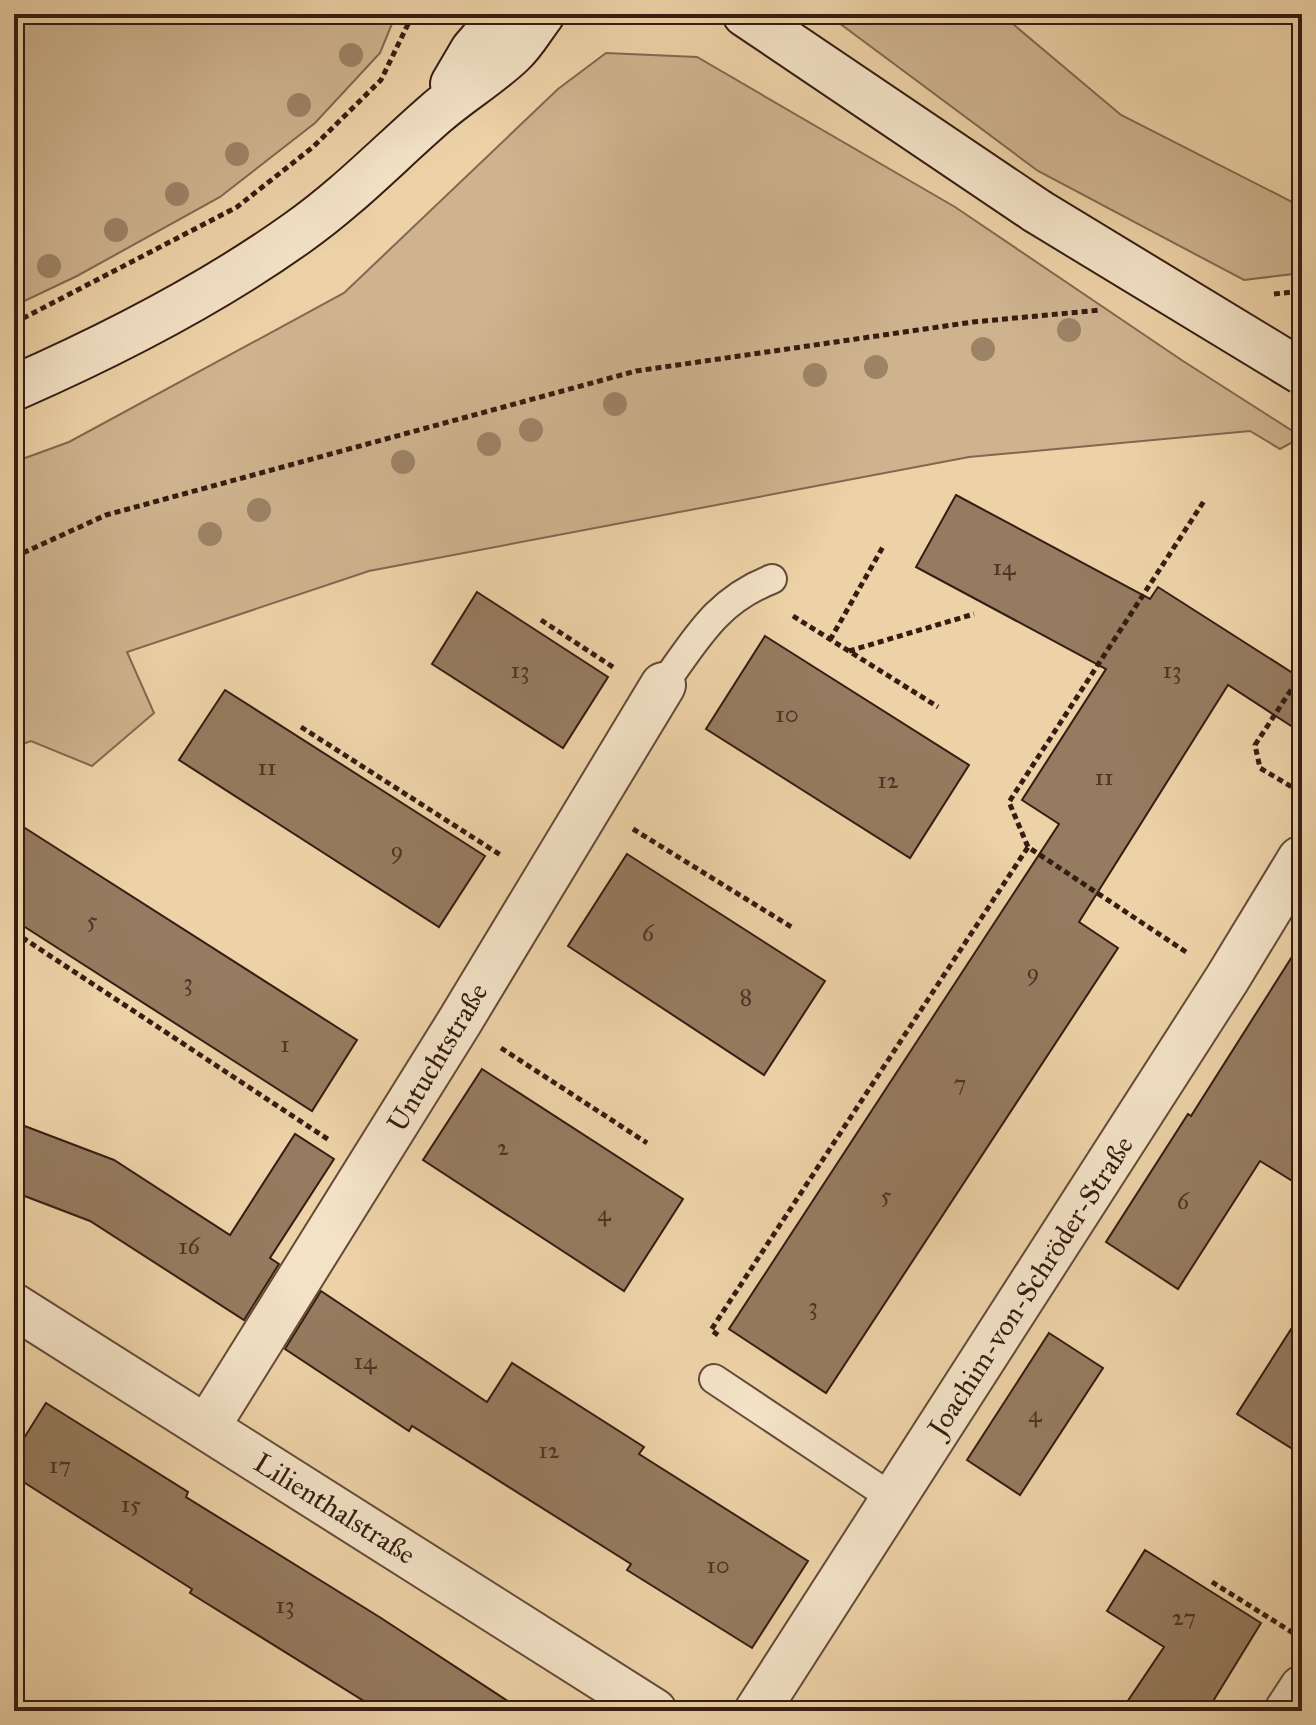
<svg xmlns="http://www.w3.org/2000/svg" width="1316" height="1725" viewBox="0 0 1316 1725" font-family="'IM FELL Great Primer',serif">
	<rect width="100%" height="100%" fill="#edd2a7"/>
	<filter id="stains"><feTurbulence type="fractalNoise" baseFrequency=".0025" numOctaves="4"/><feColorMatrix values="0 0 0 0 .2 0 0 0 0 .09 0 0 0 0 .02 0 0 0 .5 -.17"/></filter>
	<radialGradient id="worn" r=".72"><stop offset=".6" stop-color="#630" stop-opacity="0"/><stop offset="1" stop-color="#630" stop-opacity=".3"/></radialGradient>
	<path fill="#ceb38e" stroke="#826850" stroke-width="2" d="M14,14H396L380,53L315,123L220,197L77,276L14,306Z
		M827,14H1001L1121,115L1302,207V273L1244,280L1038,171Z
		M606,53L697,57L955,207L1183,361L1302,437L1280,449L1250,431L969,457L369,571L127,652L154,713L92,766L31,741L14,747V462L69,442L344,293L558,89Z"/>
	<path fill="#957b5f" stroke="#361d12" stroke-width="2" d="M956,495L1150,599L1158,587L1302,679V733L1228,685L1079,922L1118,948L826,1393L729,1329L1059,824L1022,800L1106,669L916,567Z
		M477,592L608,677L563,748L432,664Z
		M765,636L969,765L910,858L706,729Z
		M225,690L485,856L439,927L179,760Z
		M14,821L357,1040L312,1111L14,920Z
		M627,854L825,981L764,1075L568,946Z
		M1302,941V1187L1260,1161L1178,1289L1106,1242L1188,1114L1191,1116Z
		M482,1069L683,1199L624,1291L423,1160Z
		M14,1122L114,1160L230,1235L295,1134L334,1159L270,1258L279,1264L244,1320L90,1221L14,1192Z
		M321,1291L487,1402L512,1363L644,1447L639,1454L808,1561L752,1648L627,1570L631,1564L412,1426L409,1431L285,1349Z
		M1302,1312V1455L1237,1414Z
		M1049,1333L1103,1368L1020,1495L967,1460Z
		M46,1403L188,1492L186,1497L381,1618L523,1711H380L190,1593L192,1589L14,1476V1454Z
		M1145,1550L1261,1623L1207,1711H1121L1164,1647L1107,1611Z"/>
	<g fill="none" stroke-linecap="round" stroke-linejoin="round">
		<defs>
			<path id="service" d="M663,685C697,638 716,601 772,579
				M714,1379L894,1499"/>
			<path id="minor" d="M14,1306L654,1711
				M207,1427L460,1021L663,685
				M757,1711L1227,979L1300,859
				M1287,1711L1302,1688"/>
			<path id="secondary" d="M745,14L1037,211
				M453,84L473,50L504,14
				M14,388C112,345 210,295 297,233C347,198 390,153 436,113C460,92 489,75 512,53C524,42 532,27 542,14"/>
		</defs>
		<use href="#service" stroke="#644a37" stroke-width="32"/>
		<use href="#minor" stroke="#644a37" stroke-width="48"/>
		<use href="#secondary" stroke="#361d12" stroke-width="48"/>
		<path stroke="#361d12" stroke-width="5" stroke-dasharray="6 4" stroke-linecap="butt" d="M1274,294L1302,291
			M14,323L237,207L313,147L381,80L410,20L411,14
			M14,557L106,515L636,371L973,322L1101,310
			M793,616L938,707
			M541,620L616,669
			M830,640L884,545
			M849,651L974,614
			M1302,673L1255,745L1260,768L1302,793
			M301,727L502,856
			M633,829L793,928
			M14,932L329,1140
			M1186,952L1028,847L1009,802L1204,501
			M501,1048L647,1143
			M718,1335L711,1330L1028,847
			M1212,1582L1298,1636"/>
		<use href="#service" stroke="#f3e2c6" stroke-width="28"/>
		<use href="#minor" stroke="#f3e2c6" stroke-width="44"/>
		<use href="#secondary" stroke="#f3e2c6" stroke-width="44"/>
		<defs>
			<path id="secondary-bridge" d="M1037,211L1302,372"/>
		</defs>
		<use href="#secondary-bridge" stroke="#361d12" stroke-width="48" stroke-linecap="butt"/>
		<use href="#secondary-bridge" stroke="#f3e2c6" stroke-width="44"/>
	</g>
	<g fill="#9d8366">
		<circle cx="351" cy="55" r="12"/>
		<circle cx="299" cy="105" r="12"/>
		<circle cx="237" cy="154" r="12"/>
		<circle cx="177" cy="194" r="12"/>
		<circle cx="116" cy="230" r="12"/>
		<circle cx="49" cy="266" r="12"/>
		<circle cx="1069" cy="330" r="12"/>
		<circle cx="983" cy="349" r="12"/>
		<circle cx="876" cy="367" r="12"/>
		<circle cx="815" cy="375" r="12"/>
		<circle cx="615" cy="404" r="12"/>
		<circle cx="531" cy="430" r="12"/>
		<circle cx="489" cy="444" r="12"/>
		<circle cx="403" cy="462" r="12"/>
		<circle cx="259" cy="510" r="12"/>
		<circle cx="210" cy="534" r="12"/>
	</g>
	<g text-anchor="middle" stroke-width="7" stroke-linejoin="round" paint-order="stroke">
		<g font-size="24" fill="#4e3425">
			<text x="1004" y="575">14</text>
			<text x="520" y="678">13</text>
			<text x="1172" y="678">13</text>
			<text x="787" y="722">10</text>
			<text x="267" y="775">11</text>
			<text x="1104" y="785">11</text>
			<text x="888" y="788">12</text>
			<text x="397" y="858">9</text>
			<text x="92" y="928">5</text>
			<text x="648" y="941">6</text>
			<text x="1033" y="980">9</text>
			<text x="188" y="990">3</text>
			<text x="746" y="1005">8</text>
			<text x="285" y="1052">1</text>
			<text x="960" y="1091">7</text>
			<text x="503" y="1155">2</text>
			<text x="886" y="1203">5</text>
			<text x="1183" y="1209">6</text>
			<text x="604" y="1221">4</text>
			<text x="189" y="1254">16</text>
			<text x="813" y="1314">3</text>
			<text x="365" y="1369">14</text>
			<text x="1035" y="1422">4</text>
			<text x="549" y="1458">12</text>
			<text x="60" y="1473">17</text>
			<text x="131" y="1512">15</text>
			<text x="718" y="1573">10</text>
			<text x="285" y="1613">13</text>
			<text x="1184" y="1625">27</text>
		</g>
		<g font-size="28" fill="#361d12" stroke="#f3e2c6">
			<text transform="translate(437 1057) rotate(-59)" y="10">Untuchtstraße</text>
			<text transform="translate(1030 1286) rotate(-57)" y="10">Joachim-von-Schröder-Straße</text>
			<text transform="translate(335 1508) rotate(32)" y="10">Lilienthalstraße</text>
		</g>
	</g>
	<rect width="1316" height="1725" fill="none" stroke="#edd2a7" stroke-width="48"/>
	<rect x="16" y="16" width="1284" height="1693" fill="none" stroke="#361d12" stroke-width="4"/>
	<rect x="24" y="24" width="1268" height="1677" fill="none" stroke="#361d12" stroke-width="2"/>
	<rect width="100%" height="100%" filter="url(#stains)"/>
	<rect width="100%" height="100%" fill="url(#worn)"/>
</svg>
